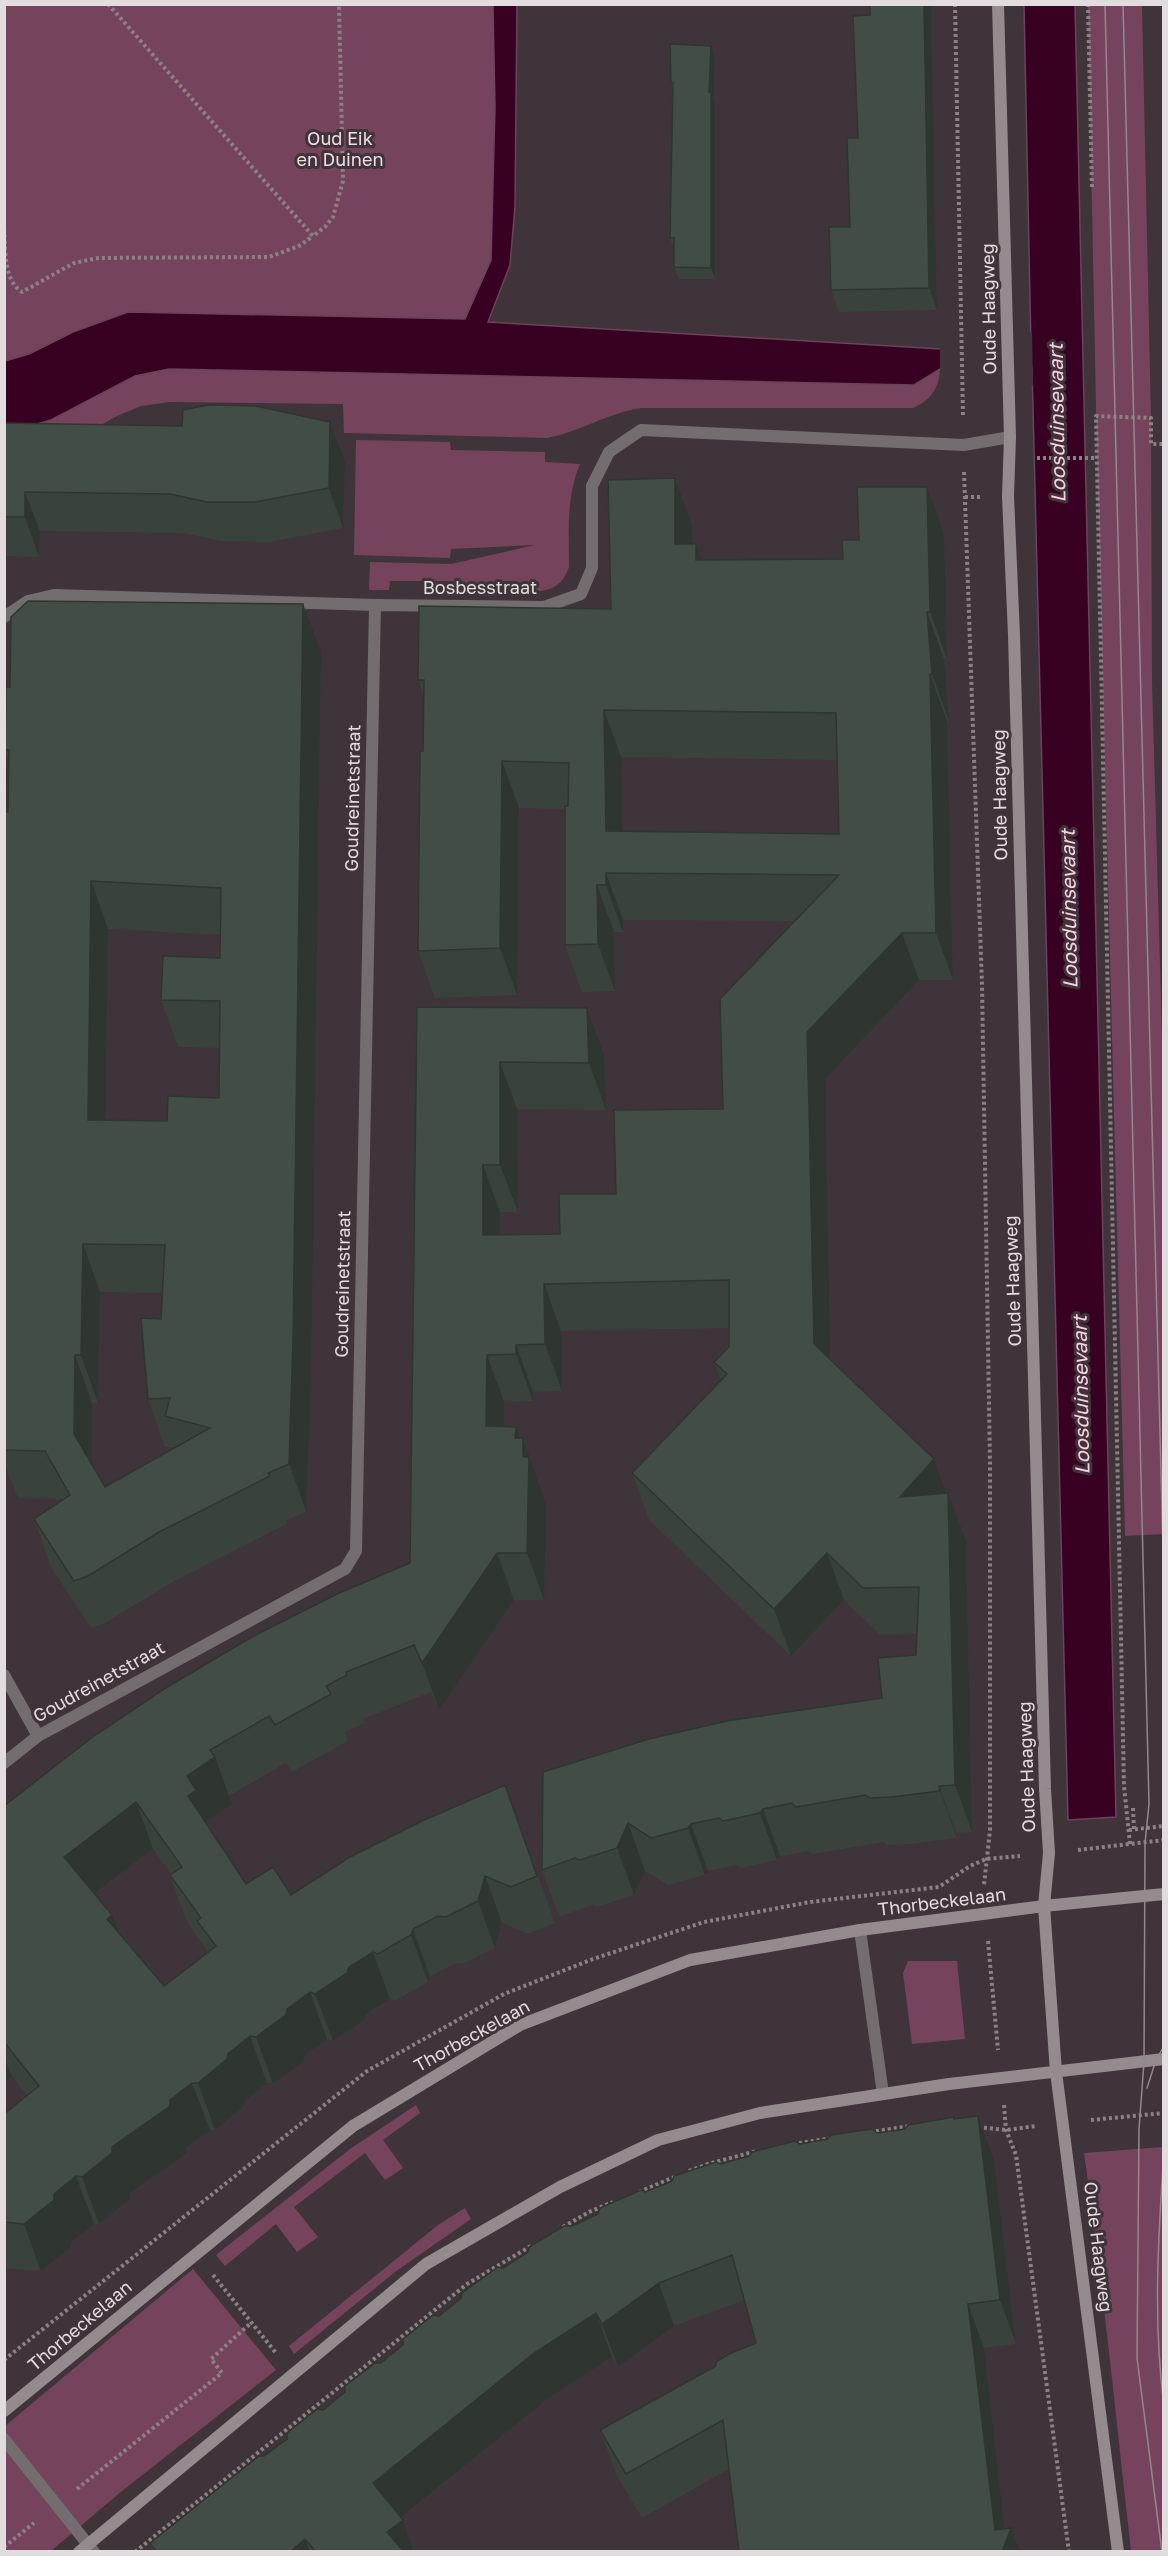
<svg xmlns="http://www.w3.org/2000/svg" width="1168" height="2556" viewBox="0 0 1168 2556" font-family="'Golos Text',sans-serif">
	<rect width="100%" height="100%" fill="#3f3439"/>
	<path fill="#76435c" d="M4,5H493L495,107L491,260L465,319L128,312L73,332L29,354L5,361Z
		M1088,5H1142L1151,418L1152,680L1163,1073L1164,1534L1125,1536L1097,458Z
		M169,369L913,385L940,369C939,389 931,400 913,408H641C608,413 579,432 547,438L344,433L343,404L170,402L141,406L117,416L34,462L4,433L51,420L135,376Z
		M356,440L450,442L451,450L545,452V462L580,464C566,497 569,531 569,567C566,576 561,584 552,588C537,596 468,590 447,590L448,581H390L389,590H369L370,562L451,564L535,545L451,549L450,558L354,555Z
		M908,1961H957L965,2039L912,2044L903,1973Z
		M416,2105L420,2113L383,2140L403,2168L385,2180L365,2153L294,2207L318,2237L297,2252L276,2224L225,2266L216,2255L350,2149Z
		M1163,2147V2551H1131C1116,2419 1103,2285 1084,2153Z
		M465,2208L471,2219L395,2272L294,2354L289,2346L438,2225Z
		M193,2269L276,2370L122,2491L51,2551L5,2552V2426Z"/>
	<path fill="#380122" stroke="#6b435b" stroke-width="1.5" d="M493,5H517L515,206L510,265L488,322L941,349L1031,348L1024,5H1075L1116,1817L1068,1820L1032,368L940,369L914,385L169,369L135,376L51,420L5,433V361L29,354L73,332L128,312L465,319L491,260L495,107Z"/>
	<path fill="#3f3439" d="M1029,332H1032L1033,386H1030L1029,371L940,373V346L1028,345Z"/>
	<g fill="none" stroke-linecap="round" stroke-linejoin="round">
		<path stroke="#8b8286" stroke-width="4" stroke-dasharray="3 3" stroke-linecap="butt" d="M108,4L313,236L325,227L333,217L343,181L339,4
			M955,4L963,416
			M1088,4L1092,190
			M4,229C6,250 3,280 22,292L74,263L98,258L269,257L299,246L313,236
			M1037,458H1097
			M964,472L982,985L990,1463V1830L984,1885
			M965,497H981
			M1133,1808L1134,1829
			M1129,1830L1164,1826
			M1130,1844L1124,1786L1096,416L1151,418V444H1164
			M1078,1850L1164,1840
			M988,1941L998,2050
			M1004,2105L1006,2130L1016,2155L1069,2552
			M1091,2120L1164,2113
			M978,2127L1006,2130L1036,2126
			M870,2132L911,2126
			M793,2144L833,2138
			M689,2171L708,2164L757,2151
			M639,2192L677,2176
			M563,2227L589,2212L613,2202
			M213,2275L276,2353
			M4,2360L367,2071L504,1994L593,1959L704,1922L810,1902L939,1887L970,1866L986,1859L1020,1856
			M77,2489L222,2373L211,2359L251,2323
			M4,2547L34,2523
			M135,2552L467,2284L531,2246"/>
		<path stroke="#736d70" stroke-width="12" d="M860,1930L883,2094"/>
		<path stroke="#736d70" stroke-width="12" d="M4,617L28,601L54,595L375,605L544,607L581,594L592,568V486L609,452L641,430L964,445L1010,437
			M4,1675L38,1736
			M4,1763L38,1736L345,1569L356,1551L375,605
			M4,2439L94,2552"/>
		<path stroke="#948b8f" stroke-width="12" d="M998,4L1010,437L1008,496L1014,635L1045,1789L1049,1853L1044,1906L1056,2072L1118,2552
			M4,2411L353,2126L520,2025L690,1960L860,1930L1044,1906L1164,1894
			M79,2552L426,2264L560,2187L658,2140L760,2113L949,2084L1164,2059"/>
		<path stroke="#92898d" stroke-width="1.5" d="M1105,4L1149,1804L1145,1843L1144,2062L1139,2129L1137,2358L1162,2552
			M1123,4L1164,1588
			M1147,2088L1156,2060L1164,2046
			M1164,2152C1158,2238 1153,2321 1164,2407"/>
	</g>
	<path fill="#3a423d" fill-rule="evenodd" d="M870,4H931L937,310L839,312L831,290L850,227L870,15Z
		M715,57L713,98L715,103V279H679L674,267V249L670,238L673,89L671,83Z
		M4,423L345,462L343,528L269,542L221,541L184,533L40,531L39,557L4,556Z
		M675,478L692,525V544L702,560L843,559L859,540L944,534L947,659H944L949,721H947L953,980H919L825,1079L826,1154L831,1360L947,1494L966,1541L972,1832L956,1833L957,1838L909,1844L887,1845L883,1842L813,1854L809,1851L780,1856L777,1860L741,1868L736,1865L708,1871L705,1875L668,1885L645,1871L634,1895L597,1907L592,1905L559,1917L542,1870L543,1772L882,1698L916,1655L917,1634L880,1635L844,1600L791,1656L649,1520L632,1473L721,1381L714,1362L729,1347V1328L561,1331L562,1391L533,1392V1401L504,1402L503,1427L520,1438H523L546,1504L544,1600H514L439,1710L431,1692L363,1719L365,1723L345,1732L348,1741L292,1772L286,1763L229,1796L232,1804L207,1821L212,1833L246,1884L291,1895L505,1785L555,1923L528,1934L502,1923L495,1948L463,1964L455,1963L430,1977L428,1982L412,1991L395,2001L390,1999L366,2014L364,2020L333,2041L327,2039L304,2056L303,2062L273,2084L267,2083L245,2101L244,2106L215,2130H210L187,2147V2153L129,2194V2200L99,2224H94L72,2241L71,2247L41,2271L4,2268V2114L27,2096L12,2076L4,2082V1806L410,1563L417,1007L604,1055L606,1110L517,1109L518,1212H500V1235L560,1234L616,1194L723,1109L795,921L623,920V932H614L615,991L582,992L565,945V809L519,808L517,995L435,998L418,951L424,697L418,680L611,609ZM621,757L837,760L839,834L622,831ZM153,1849L171,1874L170,1875L187,1922L208,1952L164,1986L119,1933L95,1894Z
		M321,652L311,1388L306,1511L286,1521L287,1524L176,1580L105,1623L91,1628L51,1567L34,1519L63,1500L62,1499L18,1498L4,1462V823L8,812L9,760L5,750L10,687ZM108,929L221,935L220,958L161,1000L178,1047L219,1048V1098L167,1121L106,1120ZM100,1292L163,1293L161,1319L148,1399L165,1447H177L105,1487L92,1464V1403H98Z
		M954,2119L994,2160L1016,2344L984,2348L1005,2529L1011,2528L1020,2552H739L729,2469L642,2518L616,2474L600,2430L756,2343L745,2300L674,2326L618,2367L612,2357L550,2397L401,2518L414,2552H154L150,2543L264,2456L439,2316L503,2268L572,2226L645,2192L721,2164L800,2144L905,2129Z"/>
	<path fill="#2f3632" d="M924,4H931L937,310L929,288Z
		M711,46L715,57L713,98L715,103V279L711,268L709,92Z
		M330,422L345,462L343,528L329,488Z
		M675,478L692,525L693,591L675,544Z
		M927,487L944,534L947,659L930,612Z
		M25,492L40,531L39,557L25,517Z
		M696,544L713,591L696,560Z
		M303,604L321,652L311,1388L306,1511L289,1464Z
		M927,612L944,659L949,721L932,674Z
		M930,674L947,721L953,980L936,933Z
		M604,710L621,757L623,873L606,831Z
		M502,761L519,808L517,995L500,948Z
		M606,873L623,920V932L606,885Z
		M91,881L108,929L105,1168L88,1120Z
		M597,885L614,932L615,991L598,944Z
		M902,933L919,980L825,1079L831,1391L814,1344L807,1032Z
		M587,1008L604,1055L606,1110L589,1063Z
		M500,1062L517,1109L518,1212L500,1165Z
		M483,1165L500,1212V1282L483,1235Z
		M83,1244L100,1292L98,1403L81,1355Z
		M544,1284L561,1331L562,1391L545,1344Z
		M516,1345L533,1392V1401L516,1354Z
		M75,1355L92,1403V1482L74,1434Z
		M487,1355L504,1402L503,1473L486,1426Z
		M516,1427L523,1448V1438L546,1504L544,1600L527,1553L515,1438Z
		M934,1459L948,1498V1493L966,1541L972,1832L955,1785L949,1508L900,1497Z
		M497,1553L514,1600L439,1710L422,1663Z
		M827,1553L844,1600L791,1656L774,1609Z
		M215,1757L232,1804L207,1821L213,1838L188,1796L187,1776Z
		M939,1786L956,1833L957,1838L940,1791Z
		M136,1802L153,1849L81,1904L64,1857Z
		M763,1809L780,1856L777,1860L760,1813Z
		M628,1823L645,1871L634,1895L617,1848Z
		M691,1824L708,1871L705,1875L688,1828Z
		M485,1876L502,1923L495,1948L478,1901Z
		M112,1915L130,1962L107,1919Z
		M413,1929L430,1977L428,1982L411,1935Z
		M373,1952L390,1999L366,2014L364,2020L333,2041L315,1994L349,1967Z
		M310,1992L327,2039L304,2056L303,2062L273,2084L256,2037L287,2009Z
		M250,2036L267,2083L245,2101L244,2106L215,2130L198,2083L228,2054Z
		M4,2057L12,2076L4,2082Z
		M192,2083L210,2130L187,2147V2153L129,2194V2200L99,2224L82,2177L112,2147Z
		M978,2116L994,2160L1016,2344L1000,2300Z
		M76,2176L94,2224L72,2241L71,2247L41,2271L24,2224L54,2194Z
		M659,2283L674,2326L618,2367L602,2324Z
		M968,2304L984,2348L1006,2540L1011,2528L1020,2552H1002L995,2530Z
		M596,2313L612,2357L550,2397L389,2527L373,2483L534,2353Z
		M403,2520L414,2552H395L387,2532Z
		M305,2539L310,2552H290Z"/>
	<path fill="#434d47" stroke="#2f3632" stroke-width="1.5" fill-rule="evenodd" d="M870,4H924L929,288L831,290L829,227H850L847,138H858L853,16L870,15Z
		M670,44L711,46L709,92H711V268L674,267V238H670L673,83H671Z
		M208,405L256,406L330,422L329,488L255,502H207L170,494L25,492V517H4V423L182,426L183,410Z
		M675,478V544H696V560L843,559L842,540H859L857,487H927L930,612H927L932,674H930L936,933H902L807,1032L809,1107L814,1344L934,1459L900,1497L948,1493L955,1785L939,1786L940,1791L891,1797L870,1798L865,1795L796,1807L792,1803L763,1809L760,1813L723,1821L719,1818L691,1824L688,1828L651,1838L628,1823L617,1848L580,1860L575,1858L542,1870L543,1772L649,1739L727,1721L882,1698L878,1658L916,1655L919,1587L863,1588L827,1553L774,1609L632,1473L727,1374L714,1362L729,1347V1280L544,1284L545,1344L516,1345V1354L487,1355L486,1426L516,1427L515,1438H523V1457H529L527,1553H497L422,1663L414,1645L346,1672L347,1675L326,1686L331,1694L275,1725L269,1716L210,1750L215,1757L187,1776L196,1790L188,1796L246,1884L273,1867L291,1895L350,1857L422,1821L505,1785L537,1876L511,1887L485,1876L478,1901L446,1917L438,1916L413,1929L411,1935L395,1944L378,1954L373,1952L349,1967L347,1973L315,1994L310,1992L287,2009L286,2015L256,2037L250,2036L228,2054L227,2059L198,2083H192L170,2100V2106L112,2147V2153L82,2177L76,2176L54,2194V2200L24,2224L4,2222V2114L39,2086L4,2042V1806L90,1739L169,1686L252,1637L337,1594L410,1563L417,1007L587,1008L589,1063L500,1062V1165H483V1235L560,1234L559,1194H616L614,1110L723,1109L720,999L839,875L606,873V885H597L598,944L565,945V806H568L569,763L502,761L500,948L418,951L420,751H423L424,680H418L419,606L611,609L608,480ZM604,710L836,713L839,834L606,831ZM136,1802L182,1867L170,1875L201,1918L197,1921L216,1946L164,1986L107,1919L112,1915L64,1857Z
		M28,601L303,604L293,1340L289,1464L268,1473L270,1476L159,1532L88,1576L74,1581L34,1519L70,1495L45,1451L4,1450V823L5,812H8L9,750H5L6,687H10L11,617ZM91,881L221,888L220,958L163,956L161,1000L220,1001L219,1098L168,1096L167,1121L88,1120ZM83,1244L165,1245L161,1319L141,1318L148,1399L170,1398L165,1416L210,1428L105,1487L74,1434L75,1355H81Z
		M978,2116L1000,2300L968,2304L995,2530L1011,2528L1002,2552H739L723,2420L626,2474L600,2430L716,2366V2362L729,2354L756,2343L732,2255L659,2283L602,2324L596,2313L534,2353L373,2483L403,2520L387,2532L404,2552H316L305,2539L290,2552H157L150,2543L259,2456H264L287,2439V2433L317,2409L323,2410L345,2392V2386L375,2363H381L403,2345V2339L433,2315L439,2316L461,2298L462,2293L498,2267L503,2268L528,2252L529,2247L564,2226H572L598,2214L600,2208L641,2190L645,2192L672,2181L674,2176L716,2162L721,2164L749,2156L752,2152L795,2141L800,2144L828,2139L831,2135L872,2129L877,2133L905,2129L908,2125L954,2117V2119Z"/>
	<g text-anchor="middle" stroke-width="6" stroke-linejoin="round" paint-order="stroke">
		<g font-size="18" fill="#f2dbe5" stroke="#3f3439">
			<text x="340" y="145">Oud Eik<tspan x="340" dy="21">en Duinen</tspan></text>
		</g>
		<g font-size="18" fill="#e3dcdf" stroke="#3f3439">
			<text transform="translate(989 309) rotate(-91)" y="6">Oude Haagweg</text>
			<text x="480" y="594">Bosbesstraat</text>
			<text transform="translate(1000 795) rotate(-91)" y="6">Oude Haagweg</text>
			<text transform="translate(353 798) rotate(-89)" y="6">Goudreinetstraat</text>
			<text transform="translate(1013 1281) rotate(-92)" y="6">Oude Haagweg</text>
			<text transform="translate(343 1284) rotate(-89)" y="6">Goudreinetstraat</text>
			<text transform="translate(99 1682) rotate(-29)" y="6">Goudreinetstraat</text>
			<text transform="translate(1027 1767) rotate(-92)" y="6">Oude Haagweg</text>
			<text transform="translate(942 1902) rotate(-7)" y="6">Thorbeckelaan</text>
			<text transform="translate(472 2036) rotate(-29)" y="6">Thorbeckelaan</text>
			<text transform="translate(1098 2247) rotate(83)" y="6">Oude Haagweg</text>
			<text transform="translate(80 2326) rotate(-40)" y="6">Thorbeckelaan</text>
		</g>
		<g font-size="20" font-style="italic" fill="#fdcfe4" stroke="#3f3439">
			<text transform="translate(1057 423) rotate(-91)" y="7">Loosduinsevaart</text>
			<text transform="translate(1069 909) rotate(-91)" y="7">Loosduinsevaart</text>
			<text transform="translate(1081 1395) rotate(-91)" y="7">Loosduinsevaart</text>
		</g>
	</g>
	<rect width="1168" height="2556" fill="none" stroke="#e3dcdf" stroke-width="12"/>
</svg>
